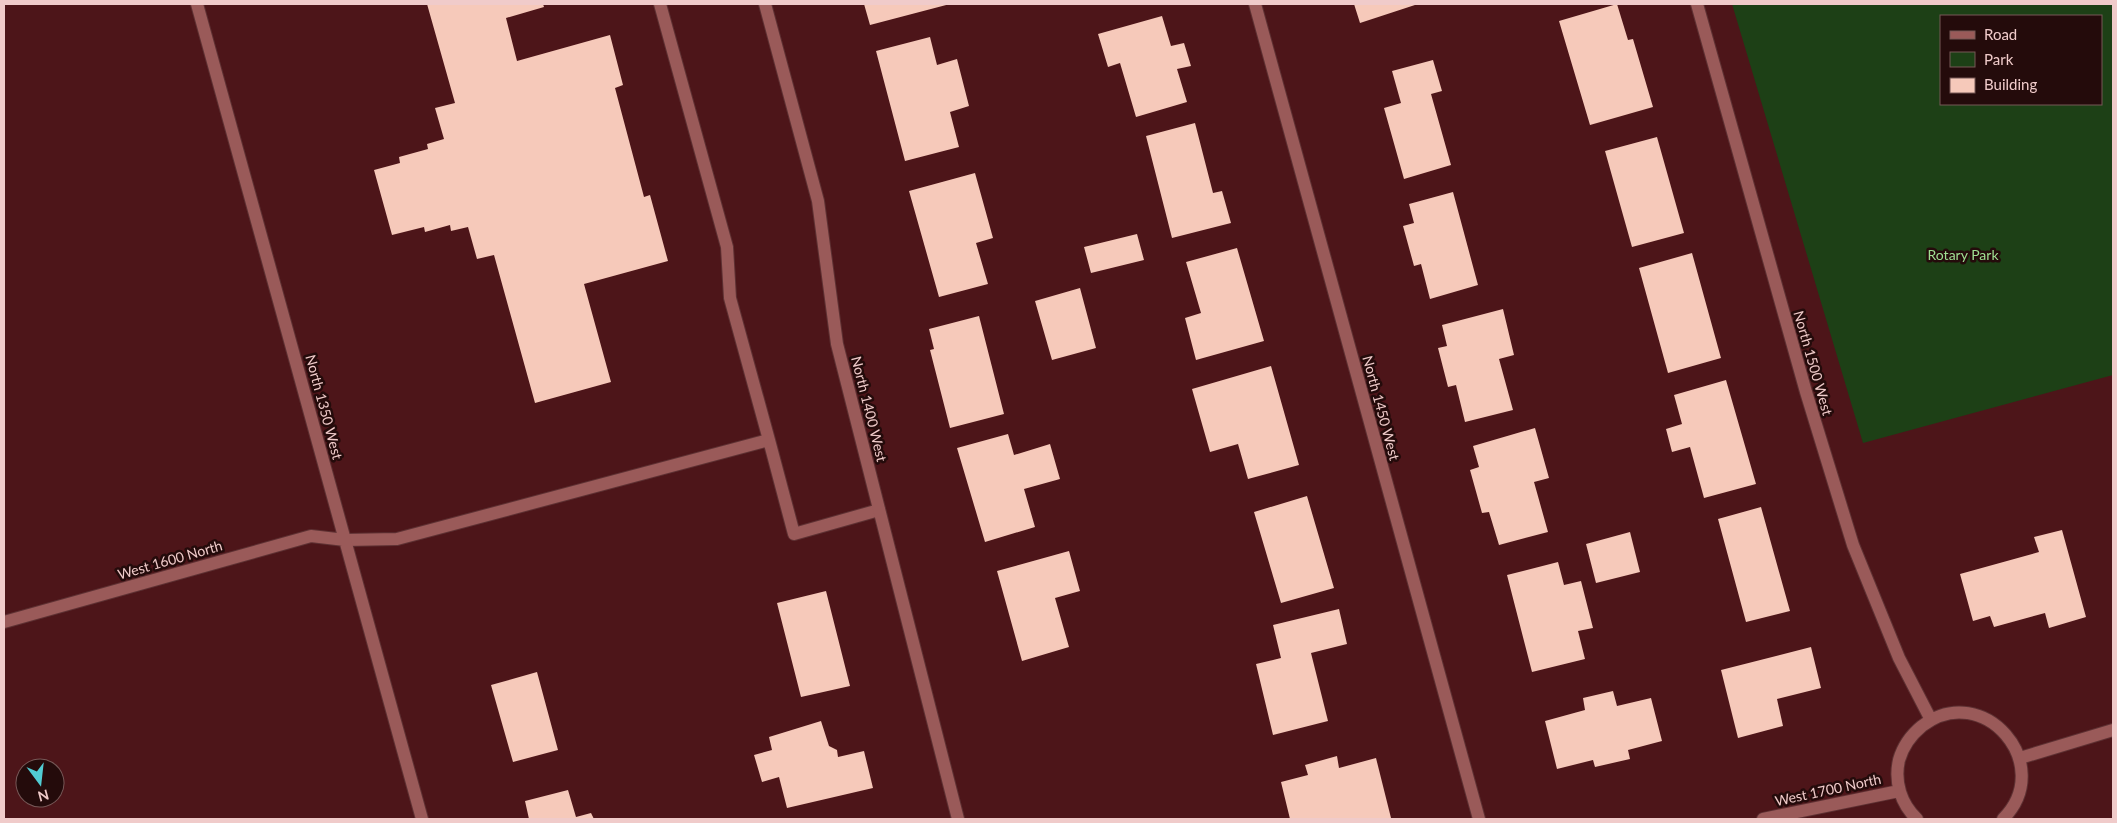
<svg xmlns="http://www.w3.org/2000/svg" width="2117" height="823" viewBox="0 0 2117 823" font-family="Lato,sans-serif">
	<rect width="100%" height="100%" fill="#4d1519"/>
	<path fill="#1d4016" fill-rule="evenodd" d="M1732,4H2113V375L1863,443ZM2101,16V104H1941V16Z"/>
	<path fill="#f6c9ba" d="M427,4H543L544,7L506,18L517,61L610,35L623,85L615,88L644,197L650,195L668,261L584,284L611,382L535,403L494,255L477,259L468,227L451,231L450,225L425,232L424,227L392,235L374,170L400,163L399,157L428,149L427,144L444,139L435,108L455,103Z
		M864,4H950L870,25Z
		M1354,4H1418L1360,23Z
		M1617,4L1628,40L1633,39L1653,107L1590,125L1559,21Z
		M1162,16L1171,46L1184,43L1191,66L1177,69L1187,102L1136,117L1120,63L1108,67L1098,34Z
		M930,37L937,65L957,59L969,106L950,112L959,147L905,161L876,51Z
		M1433,60L1442,91L1431,94L1451,165L1404,179L1384,108L1401,103L1392,71Z
		M1195,123L1213,193L1222,191L1231,223L1172,238L1146,136Z
		M1657,137L1684,233L1632,247L1605,151Z
		M975,173L993,238L976,243L988,284L939,297L909,191Z
		M1453,192L1478,285L1430,299L1421,264L1414,266L1403,226L1414,223L1409,204Z
		M1137,234L1144,260L1091,273L1084,247Z
		M1237,248L1264,341L1196,360L1185,318L1201,313L1186,262Z
		M1692,253L1721,358L1668,373L1639,268Z
		M1080,288L1096,348L1052,360L1035,301Z
		M1503,309L1514,355L1499,359L1513,410L1465,422L1456,385L1448,387L1438,348L1447,346L1442,325Z
		M979,316L1004,414L950,428L930,350L934,349L929,329Z
		M1271,366L1299,465L1248,479L1238,444L1210,452L1192,389Z
		M1726,380L1756,484L1704,498L1690,447L1672,452L1666,429L1682,424L1674,395Z
		M1535,428L1549,478L1534,482L1548,532L1499,545L1489,512L1482,513L1470,470L1479,467L1473,446Z
		M1008,434L1014,455L1050,444L1060,479L1024,489L1035,527L985,542L957,448Z
		M1307,496L1334,588L1281,603L1254,512Z
		M1761,507L1790,611L1746,622L1718,519Z
		M2062,530L2086,617L2049,628L2045,613L1994,627L1990,616L1973,621L1960,574L2039,552L2034,537Z
		M1630,532L1640,572L1596,583L1586,544Z
		M1069,551L1080,591L1055,598L1069,647L1022,661L997,571Z
		M1558,562L1564,585L1581,581L1593,628L1578,631L1585,659L1532,672L1507,575Z
		M826,591L850,686L801,697L777,603Z
		M1339,609L1347,644L1311,653L1328,721L1273,735L1256,664L1281,658L1273,625Z
		M1811,647L1821,688L1777,699L1783,726L1738,738L1721,670Z
		M537,672L558,750L513,762L491,685Z
		M1613,691L1617,706L1651,698L1662,741L1628,750L1630,759L1595,767L1593,760L1557,769L1545,721L1585,710L1583,698Z
		M821,721L829,746L837,750L838,757L864,751L873,788L787,808L779,777L762,782L754,755L772,750L769,737Z
		M1337,756L1339,768L1376,758L1391,818L1384,819H1290L1281,782L1308,775L1305,765Z
		M568,790L576,817L591,813L594,819H529L525,801Z"/>
	<g fill="none" stroke-linecap="round" stroke-linejoin="round">
		<defs>
			<path id="service" d="M769,440L794,534L879,510
				M345,540L397,539L769,440L730,298L727,247L660,4"/>
			<path id="minor" d="M197,4L422,819
				M765,4L818,201L837,344L958,819
				M1255,4L1479,819
				M4,622L311,536L345,540"/>
			<path id="tertiary" d="M1697,4L1806,392L1853,545L1899,658L1931,720
				M2020,758L2113,730
				M1763,819L1899,791
				M1917,819C1901,804 1894,782 1899,760C1903,746 1911,735 1922,726C1983,679 2057,765 2003,819"/>
		</defs>
		<use href="#service" stroke="#5e3133" stroke-width="14"/>
		<use href="#minor" stroke="#5e3133" stroke-width="14"/>
		<use href="#tertiary" stroke="#5e3133" stroke-width="14"/>
		<use href="#service" stroke="#9a5a59" stroke-width="12"/>
		<use href="#minor" stroke="#9a5a59" stroke-width="12"/>
		<use href="#tertiary" stroke="#9a5a59" stroke-width="12"/>
	</g>
	<g text-anchor="middle" stroke-width="5" stroke-linejoin="round" paint-order="stroke">
		<g font-size="14" fill="#9fdf92" stroke="#240b0b">
			<text x="1963" y="260">Rotary Park</text>
		</g>
		<g font-size="14" fill="#f0cbca" stroke="#240b0b">
			<text transform="translate(1813 363) rotate(74)" y="5">North 1500 West</text>
			<text transform="translate(324 407) rotate(75)" y="5">North 1350 West</text>
			<text transform="translate(1381 408) rotate(75)" y="5">North 1450 West</text>
			<text transform="translate(869 409) rotate(76)" y="5">North 1400 West</text>
			<text transform="translate(170 560) rotate(-16)" y="5">West 1600 North</text>
			<text transform="translate(1828 790) rotate(-12)" y="5">West 1700 North</text>
		</g>
	</g>
	<rect width="2117" height="823" fill="none" stroke="#f0cbca" stroke-width="10"/>
	<rect x="1940" y="15" width="162" height="90" fill="#240b0b" stroke="#765857"/>
	<rect x="1950" y="31" width="25" height="8" fill="#9a5a59" stroke="#765857"/>
	<text x="1984" y="40" font-size="15" fill="#f0cbca">Road</text>
	<rect x="1950" y="52" width="25" height="15" fill="#1d4016" stroke="#765857"/>
	<text x="1984" y="65" font-size="15" fill="#f0cbca">Park</text>
	<rect x="1950" y="78" width="25" height="15" fill="#f6c9ba" stroke="#765857"/>
	<text x="1984" y="90" font-size="15" fill="#f0cbca">Building</text>
	<g transform="translate(40 783) rotate(165)"><circle r="24" fill="#240b0b" stroke="#765857"/>
	<path d="M0-4L9 19L0 12L-9 19Z" fill="#51ccd3"/>
	<text y="-8" font-size="14" font-weight="bold" text-anchor="middle" fill="#f0cbca">N</text>
	</g>
</svg>
